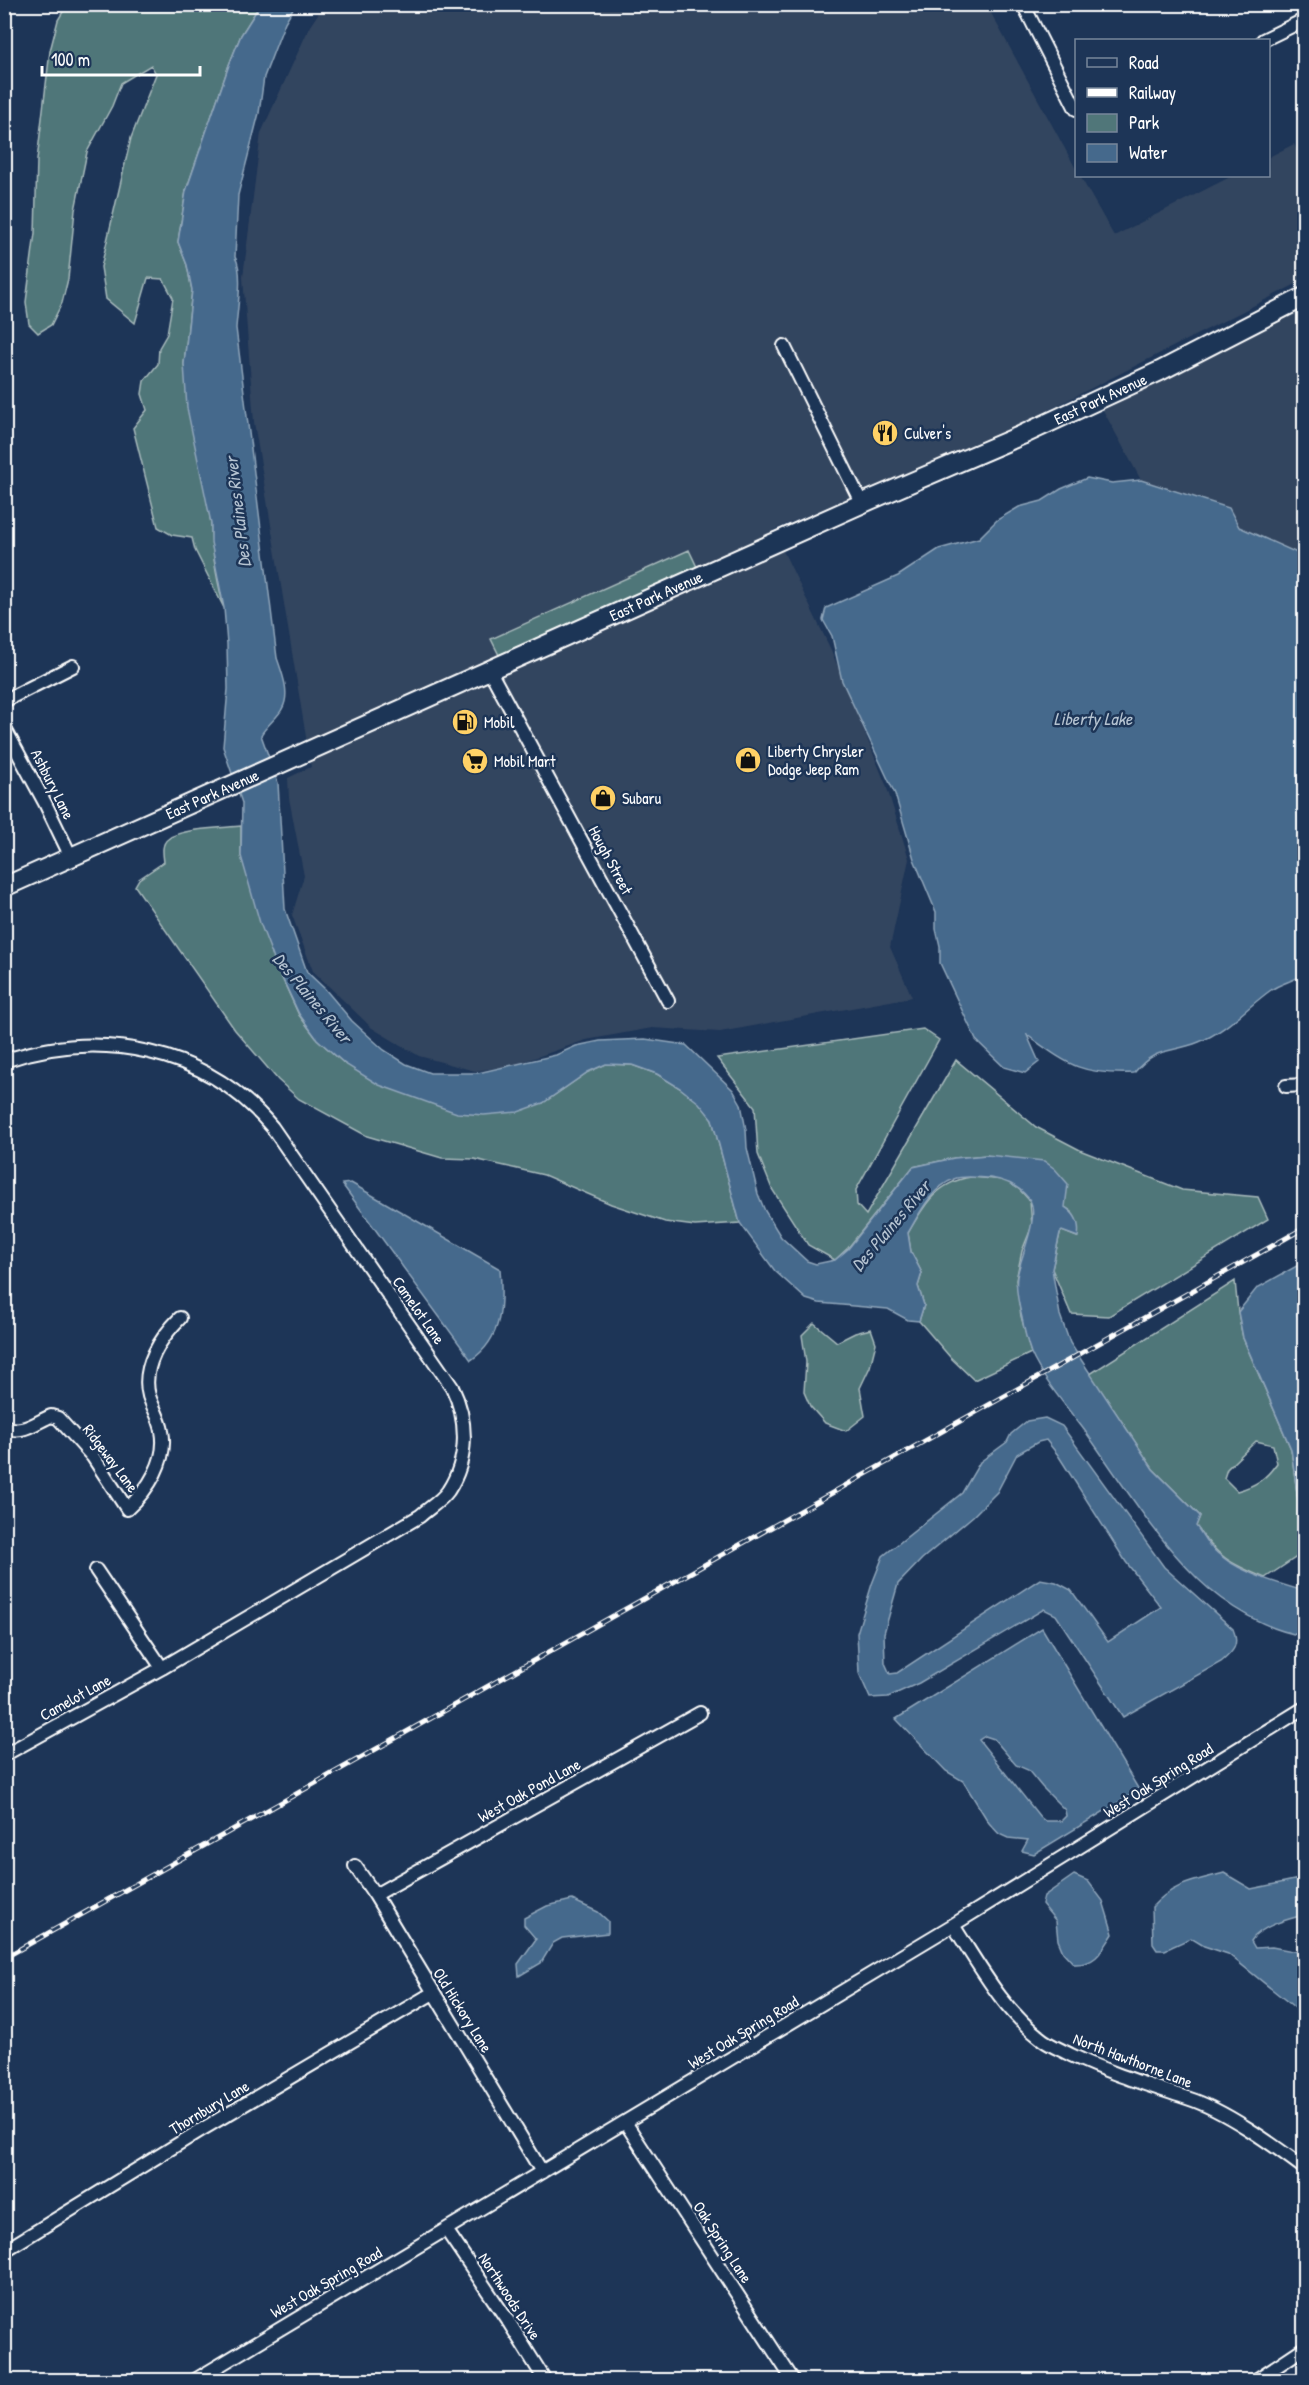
<svg xmlns="http://www.w3.org/2000/svg" width="1309" height="2385" viewBox="0 0 1309 2385" font-family="'Patrick Hand',sans-serif">
	<rect width="100%" height="100%" fill="#1d3557"/>
	<filter id="ink" filterUnits="userSpaceOnUse"><feTurbulence type="fractalNoise" baseFrequency=".0167" numOctaves="2"/><feDisplacementMap in="SourceGraphic" scale="12" xChannelSelector="R" yChannelSelector="G"/><feConvolveMatrix kernelMatrix="1 2 1 2 8 2 1 2 1" color-interpolation-filters="sRGB"/></filter>
	<g filter="url(#ink)">
		<path fill="#33455f" d="M986,4L1076,169V176H1080L1114,236L1232,176H1268L1269,157L1294,144L1304,165V280L1011,429L773,530L831,650L886,785L909,859L890,947L912,997L720,1032L652,1028L586,1040L511,1066L475,1071L419,1056L372,1028L313,971L292,915L304,876L289,798L288,778L311,767L254,422L243,277L261,133L310,26L324,5Z
			M1304,307V556L1239,527L1229,508L1141,480L1103,410Z"/>
		<path fill="#507679" stroke="#a8babc" stroke-width="1.5" fill-rule="evenodd" d="M67,5H260L241,35L229,65L186,191L178,242L187,265L192,290L184,364L211,523C211,552 217,580 224,608L195,550L192,538L172,535L158,527L133,428L147,410L142,394L144,381L158,364L159,348L167,334L173,298L163,279L148,278L135,323L106,299L101,267L131,138L156,74L151,65L121,83L112,106L87,152L75,210L68,279L62,303L51,325L38,333L29,324L26,302L35,233L37,160L50,51L58,20Z
			M689,550L697,567L499,655L491,639Z
			M241,826V856L277,967L299,1015L317,1039L345,1064L543,1103L588,1072L606,1064L632,1065L657,1074L680,1088L700,1103L712,1119L740,1223L695,1226L665,1222L611,1204L544,1175L474,1159L442,1158L367,1136L299,1099L278,1080L235,1030L135,886L139,879L164,862C163,854 161,844 168,839C182,828 223,828 241,826Z
			M923,1029L939,1040L856,1190L857,1205L866,1215L956,1060L1036,1127L1082,1151L1182,1190L1258,1197L1268,1219L1109,1316L1071,1314L1052,1269L1060,1233L1062,1231L1077,1237L1072,1212L987,1155L954,1158L913,1167L848,1248L835,1260L808,1245L772,1189L758,1154L755,1107L717,1058Z
			M971,1177L1005,1180L1019,1189L1030,1201L1032,1226L1022,1251L1016,1280L1021,1316L1031,1353L974,1380L950,1357L919,1321L924,1305L918,1286L922,1273L911,1252L908,1233C924,1205 937,1182 971,1177Z
			M1235,1281L1238,1312L1243,1338L1291,1449L1298,1500L1304,1504V1552L1265,1578C1231,1564 1217,1557 1196,1526L1200,1516L1153,1469L1090,1374ZM1256,1441L1273,1445L1277,1463C1266,1479 1255,1486 1237,1491L1224,1478L1227,1469Z
			M814,1323L837,1342L855,1333L871,1329L876,1343L870,1367L860,1388L865,1416L846,1431L825,1423L810,1406L804,1392L806,1362L802,1335Z"/>
		<path fill="#45698c" stroke="#8fa5ba" stroke-width="1.5" fill-rule="evenodd" d="M260,5H295L285,22L264,77L259,113L238,195L235,257C244,272 237,311 236,328L277,658C282,673 291,694 282,709C279,716 266,726 261,735L278,783L285,909L307,972L325,989L352,1021L384,1050L406,1064L430,1073H478L556,1055L576,1046L600,1041L645,1039L686,1045L733,1090L741,1104L746,1130L747,1148L758,1194L765,1211L781,1237L807,1261L816,1264L835,1260L848,1249L913,1167L954,1158L987,1155L1044,1161L1055,1169L1068,1184L1065,1207C1076,1214 1080,1225 1078,1237L1062,1231L1060,1233L1052,1269L1060,1315L1070,1343L1153,1469L1200,1516L1196,1526C1201,1532 1205,1540 1210,1546C1233,1571 1273,1582 1304,1591V1636C1266,1630 1226,1606 1198,1579C1154,1536 1121,1481 1085,1431C1069,1410 1041,1377 1031,1353C1027,1342 1024,1329 1022,1318C1019,1306 1015,1289 1017,1277C1020,1257 1041,1215 1029,1199C1019,1186 1006,1180 990,1178C979,1178 965,1175 954,1179C932,1187 919,1214 908,1233L911,1252L922,1273L918,1286L924,1305L919,1321L908,1320L888,1309L819,1303L806,1299L775,1271L740,1223L712,1119L699,1103L680,1088L657,1074L632,1065L606,1064L588,1072L543,1103L518,1112L484,1115L457,1113L379,1085L345,1064L317,1039L299,1014L277,967L260,923L241,856L242,803L223,747L228,689L227,644L224,608L211,542V523L187,408L184,364L192,290L187,265L178,242L186,191L229,65L241,35Z
			M1087,478L1112,483L1141,480L1229,508L1239,527L1304,556V974C1294,981 1281,983 1271,990C1247,1007 1227,1031 1199,1042C1170,1054 1157,1045 1134,1073C1080,1075 1069,1065 1027,1035L1039,1062L1025,1073L1004,1067L976,1040L940,963V946L936,929V912L914,859L895,794L842,681L832,636L823,620L826,608L898,576L939,549L979,538L997,520L1019,507L1042,501L1061,489Z
			M351,1183L500,1269C503,1303 503,1339 471,1360L342,1184Z
			M1304,1262V1299L1301,1301L1297,1314L1304,1347V1504L1298,1500L1291,1449L1243,1338L1238,1312L1257,1288Z
			M1045,1418L1062,1426L1164,1567L1233,1629C1240,1645 1233,1652 1221,1662L1123,1717L1056,1615L1044,1609L919,1683L888,1697L870,1698L859,1673L857,1633L872,1584L883,1556L962,1493L980,1462L1007,1442L1011,1434L1027,1421ZM1046,1440L1058,1455L1126,1562L1161,1607L1108,1642L1071,1590L1056,1582L1040,1579L897,1673L890,1674L885,1663L884,1633L898,1584L922,1559L973,1516L997,1492L1017,1454L1038,1442Z
			M1042,1628L1139,1790L1034,1854L1022,1851L1028,1840L1008,1838L999,1834L989,1823L963,1781L946,1771L896,1719ZM985,1736L994,1739L1016,1765L1028,1770L1042,1787L1065,1810L1066,1816L1061,1821H1045L1040,1817L979,1740Z
			M1224,1873L1251,1889L1304,1878V1915C1288,1919 1260,1926 1251,1941L1255,1948L1272,1947L1304,1953V2015L1228,1954L1204,1946L1191,1938L1165,1950H1157L1153,1944L1152,1907C1173,1883 1195,1881 1224,1873Z
			M1074,1875L1088,1881L1103,1901L1113,1934C1102,1951 1096,1965 1074,1964L1063,1952L1058,1940L1056,1921L1042,1904L1044,1896Z
			M572,1900L598,1912L608,1921V1933L562,1938L553,1943L541,1963L519,1976L518,1964L536,1939L524,1925V1918L547,1906Z"/>
		<g fill="none" stroke-linecap="round" stroke-linejoin="round">
			<defs>
				<path id="minor" d="M1023,4L1076,109
					M1263,40L1304,20
					M784,346L862,504
					M490,671L668,1001
					M4,701L73,666
					M4,727L45,803L71,857
					M4,1061C99,1028 206,1048 272,1127L452,1387C468,1420 469,1459 448,1491C441,1501 429,1508 420,1516L162,1668L4,1755
					M1286,1086L1304,1085
					M4,1425C19,1437 36,1422 51,1416L58,1418L93,1457L127,1509C148,1490 168,1460 162,1431C160,1419 153,1408 149,1396C141,1367 161,1337 180,1318
					M96,1570L162,1668
					M355,1866L375,1895L542,2172
					M375,1895L700,1713
					M953,1925C980,1967 1003,2010 1043,2040C1051,2046 1062,2050 1071,2055C1109,2073 1148,2085 1187,2098C1225,2110 1272,2144 1304,2168
					M625,2122L793,2380
					M447,2231L510,2324L545,2380
					M4,2251L201,2130L433,1993
					M195,2380L953,1925L1304,1708
					M1256,2380L1304,2348"/>
				<g id="secondary">
					<path id="s1" d="M4,887L870,500L1022,435L1160,371L1304,297"/>
				</g>
			</defs>
			<use href="#minor" stroke="#fff" stroke-width="16"/>
			<use href="#secondary" stroke="#fff" stroke-width="22"/>
			<use href="#minor" stroke="#1d3557" stroke-width="12"/>
			<use href="#secondary" stroke="#1d3557" stroke-width="18"/>
			<defs>
				<path id="rail" d="M4,1958L1304,1228"/>
			</defs>
			<use href="#rail" stroke="#fff" stroke-width="5"/>
			<use href="#rail" stroke="#1d3557" stroke-width="3" stroke-dasharray="9" stroke-linecap="butt"/>
		</g>
	</g>
	<defs>
		<symbol id="restaurant-disc" viewBox="-11 -11 22 22"><circle r="9.5" fill="#ffd166" stroke="#1d3557"/><path d="M-5-6h1v4h1v-4h1v4h1v-4h1v5L-1.5 .5V6h-2V.5L-5-1ZM5-6V6H3V1.5H1.5Q1.5-4 5-6Z" fill="#111"/></symbol>
		<symbol id="fuel-disc" viewBox="-11 -11 22 22"><circle r="9.5" fill="#ffd166" stroke="#1d3557"/><path d="M-5.5-6h7V0h2V4h1.3V-2.5L3-4.5l.8-.8L6-3V5H2.5V1h-1V6h-7ZM-4.2-4.7v3.2H.2V-4.7Z" fill="#111"/></symbol>
		<symbol id="shop-disc" viewBox="-11 -11 22 22"><circle r="9.5" fill="#ffd166" stroke="#1d3557"/><path d="M-5-2.5h2.3a2.7 3.5 0 0 1 5.4 0H5L5.5 6h-11ZM-1.5-2.5h3a1.5 2.3 0 0 0-3 0Z" fill="#111"/></symbol>
		<symbol id="supermarket-disc" viewBox="-11 -11 22 22"><circle r="9.5" fill="#ffd166" stroke="#1d3557"/><path d="M-6-5.5h2.5l.6 2H6L4.5 2H-2.5L-4.4-4H-6ZM-1.5 3.2a1.3 1.3 0 1 0 .1 0ZM3 3.2a1.3 1.3 0 1 0 .1 0Z" fill="#111"/></symbol>
	</defs>
	<g fill-rule="evenodd">
		<use href="#restaurant-disc" x="870" y="418" width="30" height="30"/>
		<use href="#fuel-disc" x="450" y="707" width="30" height="30"/>
		<use href="#shop-disc" x="733" y="745" width="30" height="30"/>
		<use href="#supermarket-disc" x="460" y="746" width="30" height="30"/>
		<use href="#shop-disc" x="588" y="783" width="30" height="30"/>
	</g>
	<g text-anchor="middle" stroke-width="5" stroke-linejoin="round" paint-order="stroke">
		<g font-size="16" fill="#fff" stroke="#1d3557">
			<text dy="6" stroke="none"><textPath href="#s1" startOffset="1200">East Park Avenue</textPath></text>
			<text dy="6" stroke="none"><textPath href="#s1" startOffset="714">East Park Avenue</textPath></text>
			<text transform="translate(53 784) rotate(63)" y="6">Ashbury Lane</text>
			<text dy="6" stroke="none"><textPath href="#s1" startOffset="228">East Park Avenue</textPath></text>
			<text transform="translate(611 860) rotate(62)" y="6">Hough Street</text>
			<text transform="translate(419 1310) rotate(55)" y="6">Camelot Lane</text>
			<text transform="translate(111 1458) rotate(53)" y="6">Ridgeway Lane</text>
			<text transform="translate(75 1697) rotate(-29)" y="6">Camelot Lane</text>
			<text transform="translate(1158 1780) rotate(-32)" y="6">West Oak Spring Road</text>
			<text transform="translate(529 1790) rotate(-29)" y="6">West Oak Pond Lane</text>
			<text transform="translate(463 2010) rotate(58)" y="6">Old Hickory Lane</text>
			<text transform="translate(743 2032) rotate(-31)" y="6">West Oak Spring Road</text>
			<text transform="translate(1133 2060) rotate(21)" y="6">North Hawthorne Lane</text>
			<text transform="translate(209 2107) rotate(-31)" y="6">Thornbury Lane</text>
			<text transform="translate(723 2242) rotate(57)" y="6">Oak Spring Lane</text>
			<text transform="translate(326 2282) rotate(-30)" y="6">West Oak Spring Road</text>
			<text transform="translate(510 2296) rotate(57)" y="6">Northwoods Drive</text>
		</g>
		<g font-size="16" fill="#fff" stroke="#1d3557" text-anchor="start">
			<text x="904" y="439">Culver's</text>
			<text x="484" y="728">Mobil</text>
			<text x="768" y="757">Liberty Chrysler<tspan x="768" dy="18">Dodge Jeep Ram</tspan></text>
			<text x="494" y="767">Mobil Mart</text>
			<text x="622" y="804">Subaru</text>
		</g>
		<g font-size="18" font-style="italic" fill="#b5c3d1" stroke="#1d3557">
			<text transform="translate(238 512) rotate(-97)" y="6">Des Plaines River</text>
			<text x="1093" y="725">Liberty Lake</text>
			<text transform="translate(312 998) rotate(50)" y="6">Des Plaines River</text>
			<text transform="translate(891 1226) rotate(-50)" y="6">Des Plaines River</text>
		</g>
	</g>
	<rect width="1309" height="2385" fill="none" stroke="#1d3557" stroke-width="24"/>
	<rect x="12" y="12" width="1285" height="2361" fill="none" stroke="#fff" stroke-width="2" filter="url(#ink)"/>
	<rect x="1075" y="39" width="195" height="138" fill="#1d3557" stroke="#77869a" stroke-width="1.5"/>
	<rect x="1087" y="58" width="30" height="9" fill="#1d3557" stroke="#77869a" stroke-width="1.5"/>
	<text x="1129" y="69" font-size="18" fill="#ffffff">Road</text>
	<rect x="1087" y="88" width="30" height="9" fill="#ffffff" stroke="#77869a" stroke-width="1.5"/>
	<text x="1129" y="99" font-size="18" fill="#ffffff">Railway</text>
	<rect x="1087" y="114" width="30" height="18" fill="#507679" stroke="#77869a" stroke-width="1.5"/>
	<text x="1129" y="129" font-size="18" fill="#ffffff">Park</text>
	<rect x="1087" y="144" width="30" height="18" fill="#45698c" stroke="#77869a" stroke-width="1.5"/>
	<text x="1129" y="159" font-size="18" fill="#ffffff">Water</text>
	<path d="M42 66v9h158v-9" fill="none" stroke="#ffffff" stroke-width="3"/>
	<text x="51" y="66" font-size="18" fill="#ffffff" stroke="#1d3557" stroke-width="4.5" paint-order="stroke">100 m</text>
</svg>
